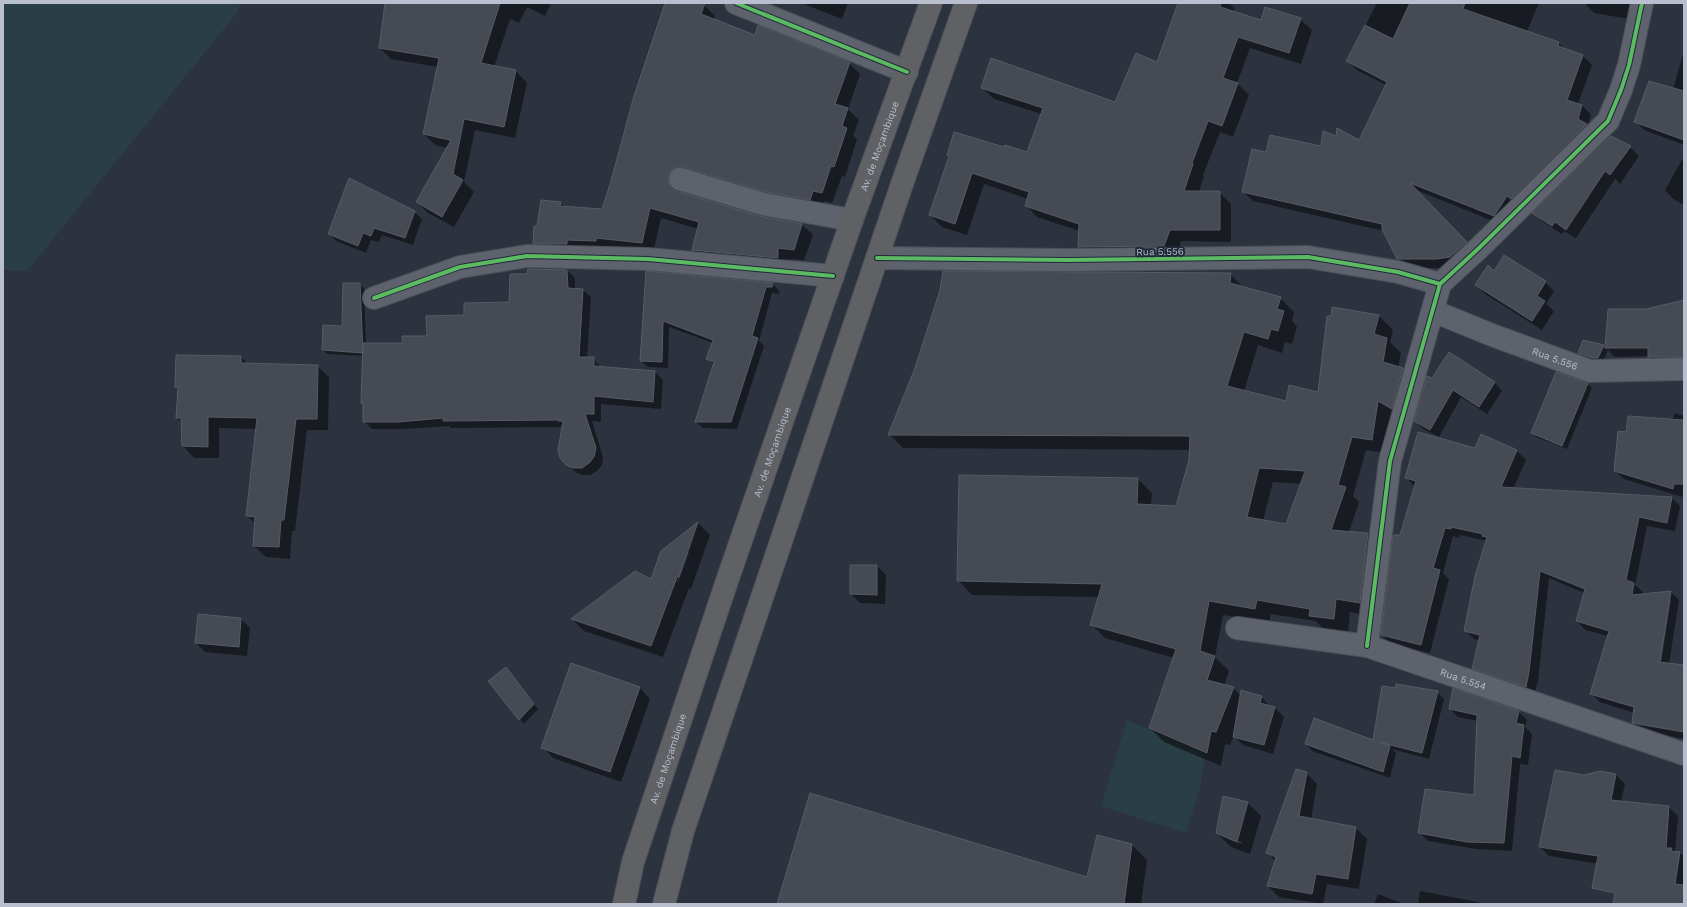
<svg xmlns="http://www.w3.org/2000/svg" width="1687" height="907" font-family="'Work Sans',sans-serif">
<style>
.green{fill:#2a3e45}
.shadow{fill:#0007;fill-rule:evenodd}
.building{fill:#454a53;stroke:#565b65;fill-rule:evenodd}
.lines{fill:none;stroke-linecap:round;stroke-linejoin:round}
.minor-casing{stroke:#4a4e56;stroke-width:24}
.highway-casing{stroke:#4a4f59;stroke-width:24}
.minor{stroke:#5e626c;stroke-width:22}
.highway{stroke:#5f6165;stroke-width:22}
.cycleway-casing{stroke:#20283a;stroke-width:6}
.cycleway{stroke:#5cba63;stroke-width:4}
.labels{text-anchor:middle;stroke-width:4;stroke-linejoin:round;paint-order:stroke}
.street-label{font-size:10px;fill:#b9bfce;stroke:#20283a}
</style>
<rect width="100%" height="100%" fill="#2d333e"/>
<path class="green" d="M3 3H240L237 13 27 271 3 270Z
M1127 720 1205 754 1200 788 1186 833 1101 806Z"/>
<path class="shadow" d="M417 3H551L545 16 527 7 519 23 510 19 494 67 516 71 527 83 515 138 475 130 464 182 474 192 454 227 428 213 417 202 448 148 435 145 424 134 438 67 391 59 380 48ZM436 136 456 140V142L436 138Z
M666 3H698L704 5 715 16 713 20 755 36 849 63 860 74 848 109 859 120 853 136 857 139 845 177 842 176 832 203 824 201 821 210 679 186 678 193 759 217 802 225 813 235 804 260 789 259 788 269 704 261 693 250 698 229 661 218 653 253 545 254 534 243 538 227 560 202 564 207 603 210Z
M801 3H848L842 19Z
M1179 3H1229L1234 8 1233 12 1262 22 1300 19 1312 30 1301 64 1250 48 1237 83 1249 95 1233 137 1220 132 1203 175 1204 176 1199 192H1219L1231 204V242L1181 241 1176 258 1091 259 1079 247 1080 231 1037 217 1026 205 1028 199 984 184 967 235 942 227 930 215 949 156 1005 149 1028 154 1042 114 994 99 982 88 1116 103 1158 63Z
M1377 3H1539L1527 31 1559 43 1565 49 1583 56 1592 65 1578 104 1582 105 1591 115 1588 125 1596 134 1503 225 1416 190 1475 252 1445 268H1408L1398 259 1384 231 1253 201 1243 192 1267 153 1321 148 1336 137 1360 141 1386 85 1357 70 1347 61Z
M1586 3H1641L1635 20 1594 13 1586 5Z
M1684 51V145L1644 130 1635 121 1673 89Z
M1630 147 1639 156 1620 184 1615 179 1576 238 1564 231 1562 234 1543 222 1534 213Z
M1684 156V205L1673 199 1665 190Z
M414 212 422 219 413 245 382 235 379 242 371 240 366 253 336 241 329 234Z
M567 270 575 278V289L583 290 591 297 587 358H593L601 368 655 372 663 380 661 409 601 404V422L592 421 603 457 602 465 597 471 590 475H582L575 472 567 464 563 427 451 428 449 426 406 429H372L364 421V404L362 403 364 356 327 354 323 350 343 328 359 284 364 288 366 344H404L428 337 465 316 510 303 528 275Z
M1494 272 1545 282 1554 291 1546 304 1554 311 1542 330 1485 294 1476 285Z
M647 273 773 284 779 291V294L772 293 759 341 764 346 737 429 703 428 696 422 714 365 708 359 713 343 669 327 668 368 648 367 641 361Z
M1230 274 1244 288 1280 298 1294 312 1292 321 1297 326 1292 344 1285 342 1282 353 1258 345 1244 391 1286 402 1318 393 1379 316 1393 330 1390 342 1401 353 1398 368 1403 369 1417 383 1406 422 1392 414 1386 453 1366 450 1353 496 1359 502 1349 532 1368 534 1382 548 1374 617 1350 612 1348 633 1324 630 1316 621 1271 614 1269 623 1223 615 1215 657 1229 671 1224 686 1233 688 1241 696 1262 697 1270 707 1275 708 1284 717 1273 754 1243 745 1234 736 1230 745 1225 744 1221 766 1164 742 1150 728 1174 658 1105 638 1091 624 1099 597 972 595 958 580 1138 479 1152 493 1151 506 1176 507 1190 460V450L903 448 889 434ZM1273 482 1302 484 1286 526 1263 521Z
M1684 301V365H1658L1649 356 1615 357 1608 350 1603 362H1597L1583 357 1579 353 1603 346 1606 349 1609 310H1646Z
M1449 354 1495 383 1502 391 1487 414 1461 397 1439 437 1423 429 1415 421 1433 379Z
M241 357 248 364 317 366 329 377 328 430H307L295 531H292L290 559 266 557 254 546 256 524 247 516 257 429 219 428V458H194L183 446 182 423 177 418 178 390 176 387Z
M1588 384 1592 388 1567 449 1536 437 1532 433Z
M1675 413 1684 416V492H1683L1682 497 1624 479 1615 471 1627 434 1672 420Z
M1482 436 1517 451 1526 460 1513 489 1671 497 1680 506 1675 531 1647 526 1635 585 1643 592 1642 595 1671 592 1679 600 1669 664 1684 666V739L1642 731 1633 723 1634 713 1600 702 1591 693 1608 636 1585 630 1577 621 1584 593 1549 578 1538 681 1534 695 1482 677 1473 668 1480 641 1474 639 1465 630 1487 541 1460 535 1459 538 1453 536 1443 573 1449 579 1430 653 1391 644 1382 635 1401 537 1415 487 1406 477 1476 449ZM1669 600H1671L1660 668 1658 667Z
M698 523 710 535 691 589 689 588 663 657 584 631 573 620 652 581 662 552ZM687 552H689L678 582H677Z
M851 566H877L886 575 885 604 860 603 851 594Z
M241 619 250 628 247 656 205 652 196 643Z
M571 664 640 688 650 699 621 782 553 758 543 747Z
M510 673 538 709 524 724 490 681Z
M1437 692 1444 699 1429 759 1392 749 1396 753 1390 778 1312 751 1306 744 1374 741Z
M1450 709 1519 712 1527 720 1525 727 1532 734 1528 765 1520 764 1512 851 1476 849 1428 841 1419 832 1475 796 1478 721 1458 717Z
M1306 773 1317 784 1311 819 1356 828 1367 839 1359 889 1327 884 1323 904 1279 897 1268 886 1276 862 1267 852Z
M1616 775 1625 784 1621 802 1669 807 1678 816 1675 853 1684 854V904H1620L1606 865 1549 856 1540 847 1584 776Z
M1248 803 1261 816 1250 854 1231 847 1217 833ZM1230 838 1242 842 1241 844 1230 840Z
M1098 836 1132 845 1147 860 1141 904H778L1087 878Z
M1420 891 1478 902 1480 904H1418Z
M1378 894 1404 904H1374Z"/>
<path class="building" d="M385 3H500L481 63 516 70 504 127 464 119 453 174 463 180 442 217 416 202 451 140 423 134 439 58 379 48Z
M665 3H705L701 14 714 19 755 35 758 25 850 62 835 104 848 108 842 126 847 128 834 167 831 166 822 193 813 191 810 200 766 192 683 167H677L672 170 668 175V182L671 188 676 191 759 216 802 224 794 250 778 248V258L692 250 699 222 650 208 642 243 596 238V241L567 240V244H533L534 226H537L541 200 561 202 560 206 602 209 611 181 634 96Z
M1178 3H1221L1220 7 1261 20 1265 7 1301 18 1289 53 1238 37 1223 78 1238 83 1222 126 1208 121 1192 163 1193 164 1184 191H1220V230H1170L1164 246 1078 247 1079 224 1025 206 1029 192 972 173 955 224 929 215 949 156 947 155 954 132 1004 147 1005 145 1027 152 1043 108 981 88 991 58 1115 102 1136 53 1157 62Z
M1410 3H1465L1463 9 1559 42 1558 46 1583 55 1567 100 1582 105 1578 119 1587 124 1511 199 1507 196 1494 216 1410 183 1467 242 1450 257 1436 259H1397L1382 229V224L1242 192 1252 149 1266 152 1270 135 1321 146 1323 131 1336 136 1337 128 1359 140 1387 82 1346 61 1365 25 1393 39Z
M1649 81 1684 91V140L1634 122Z
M1611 136 1631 146 1610 175 1605 171 1566 230 1555 222 1552 226 1532 213Z
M349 178 415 211 405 238 374 228 371 236 363 233 358 246 328 234Z
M1504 255 1546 281 1537 296 1545 301 1532 321 1475 285 1488 265 1494 271Z
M528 269 567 270 568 288 583 289 579 357H594V366L655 371 653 402 594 396V414H585L596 448 594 457 589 463 582 468H573L566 465 560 458 558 450 563 421H558V420L443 421V418L398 422H363V403H361L363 343H403L402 336H427L426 316 464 315V303L509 302 510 274H527Z
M646 271 773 283 772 287H766L752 336 758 338 731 422H695L714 362 706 359 713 340 663 321 662 362 640 361Z
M943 271 1231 273 1230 283 1281 297 1277 309 1284 311 1278 331 1271 329 1268 339 1244 332 1227 386 1286 401 1289 385 1318 392 1327 316H1331L1332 307 1379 315 1374 334 1387 338 1383 362 1403 368 1392 409 1378 401 1372 440 1352 437 1338 485 1346 487 1331 530 1368 533 1360 603 1336 599 1334 619 1309 616 1310 609 1257 600 1255 609 1209 601 1200 651 1215 656 1207 680 1234 687 1216 732 1211 731 1207 753 1149 728 1176 649 1090 625 1102 584 957 581 959 475 1138 478 1137 504 1176 506 1189 460 1190 436 888 435 915 368 940 290ZM1259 468 1305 471 1286 524 1247 517Z
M343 283H360L363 353 322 350 323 325 342 326Z
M1684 300V357H1648V348H1605L1608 309H1646Z
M1583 340 1604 345 1598 358H1592L1578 353Z
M1449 352 1495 382 1479 407 1453 390 1430 430 1414 421 1427 376 1432 378Z
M176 355 241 356V363L318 365 317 419H296L284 520H281L279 547 253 546 255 517 246 516 257 418 208 417V447L182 446 181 418H176L178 388 175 387Z
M1556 372 1588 383 1562 446 1531 433Z
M1628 416 1684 420V484H1674L1673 489 1614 471 1618 431 1626 432Z
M1418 432 1475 448 1481 434 1517 450 1501 487 1672 497 1667 523 1639 517 1626 580 1634 583 1632 595 1671 591 1660 662 1684 665V732L1632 723 1634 707 1590 694 1609 631 1576 621 1585 589 1540 571 1529 672 1526 687 1472 669 1480 635 1464 631 1475 576 1487 537 1482 536 1483 534 1451 527V529L1445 528 1433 568 1440 570 1421 645 1381 635 1393 535H1400L1416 481 1405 478Z
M698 522 679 577H677L651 646 571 619 635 571 651 579 661 551Z
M850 565H877V595L850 594Z
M198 614 241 618 239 647 195 643Z
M571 663 640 687 610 772 541 748Z
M506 667 534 704 519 720 488 681Z
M1396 684 1438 691 1422 753 1379 742 1390 746 1383 772 1305 744 1314 718 1373 740 1382 686 1396 688Z
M1453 688 1519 711 1516 723 1524 725 1520 758 1512 756 1504 843 1467 842 1418 833 1425 789 1474 795 1477 715 1449 709Z
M1241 690 1262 696 1260 703 1275 707 1264 745 1233 737Z
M1296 769 1307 772 1299 816 1356 827 1348 879 1316 874 1312 894 1267 886 1276 857 1266 853Z
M1555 770 1584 775 1600 771 1616 774 1611 800 1669 806 1666 848H1672L1671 851 1680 852 1675 884 1684 885V904H1613L1615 893 1592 888 1598 856 1539 847Z
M810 793 1087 877 1097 835 1132 844 1124 904H777Z
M1223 796 1248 802 1237 842 1216 833Z"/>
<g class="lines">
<g class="minor-casing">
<g id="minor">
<path d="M736 3 907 72"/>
<path d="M680 179 763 204 852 220"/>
<path d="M877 258 1068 260 1308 257 1398 272 1440 284"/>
<path d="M374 298 460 267 527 256 648 259 833 276"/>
<path id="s1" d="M1433 311 1492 335 1590 371 1684 369"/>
<path id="s2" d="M1237 628 1367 646 1684 754"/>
<path d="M1367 646 1390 461 1440 284 1479 248 1608 121 1621 90 1629 65 1642 3"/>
</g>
</g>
<g class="highway-casing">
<g id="highway">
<path id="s3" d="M624 904 633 862 727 581 852 220 931 3"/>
<path d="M664 904 683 831 902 184 966 3"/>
</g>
</g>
<use href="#minor" class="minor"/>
<use href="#highway" class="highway"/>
<g class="cycleway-casing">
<path id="cycleway" d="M736 3 907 72
M877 258 1068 260 1308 257 1398 272 1440 284
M374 298 460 267 527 256 648 259 833 276
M1367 646 1390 461 1440 284 1479 248 1608 121 1621 90 1629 65 1642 3"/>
</g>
<use href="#cycleway" class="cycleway"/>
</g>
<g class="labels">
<g class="street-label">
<text dy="4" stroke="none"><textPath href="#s3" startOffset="800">Av. de Moçambique</textPath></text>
<text transform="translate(1160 251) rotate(-1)" y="4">Rua 5.556</text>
<text dy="4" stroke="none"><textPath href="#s1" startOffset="131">Rua 5.556</textPath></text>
<text dy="4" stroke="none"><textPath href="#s3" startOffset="476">Av. de Moçambique</textPath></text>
<text dy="4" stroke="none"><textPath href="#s2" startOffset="233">Rua 5.554</textPath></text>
<text dy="4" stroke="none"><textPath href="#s3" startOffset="152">Av. de Moçambique</textPath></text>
</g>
</g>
<rect width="1687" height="907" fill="none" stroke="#b9bfce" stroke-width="8"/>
</svg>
